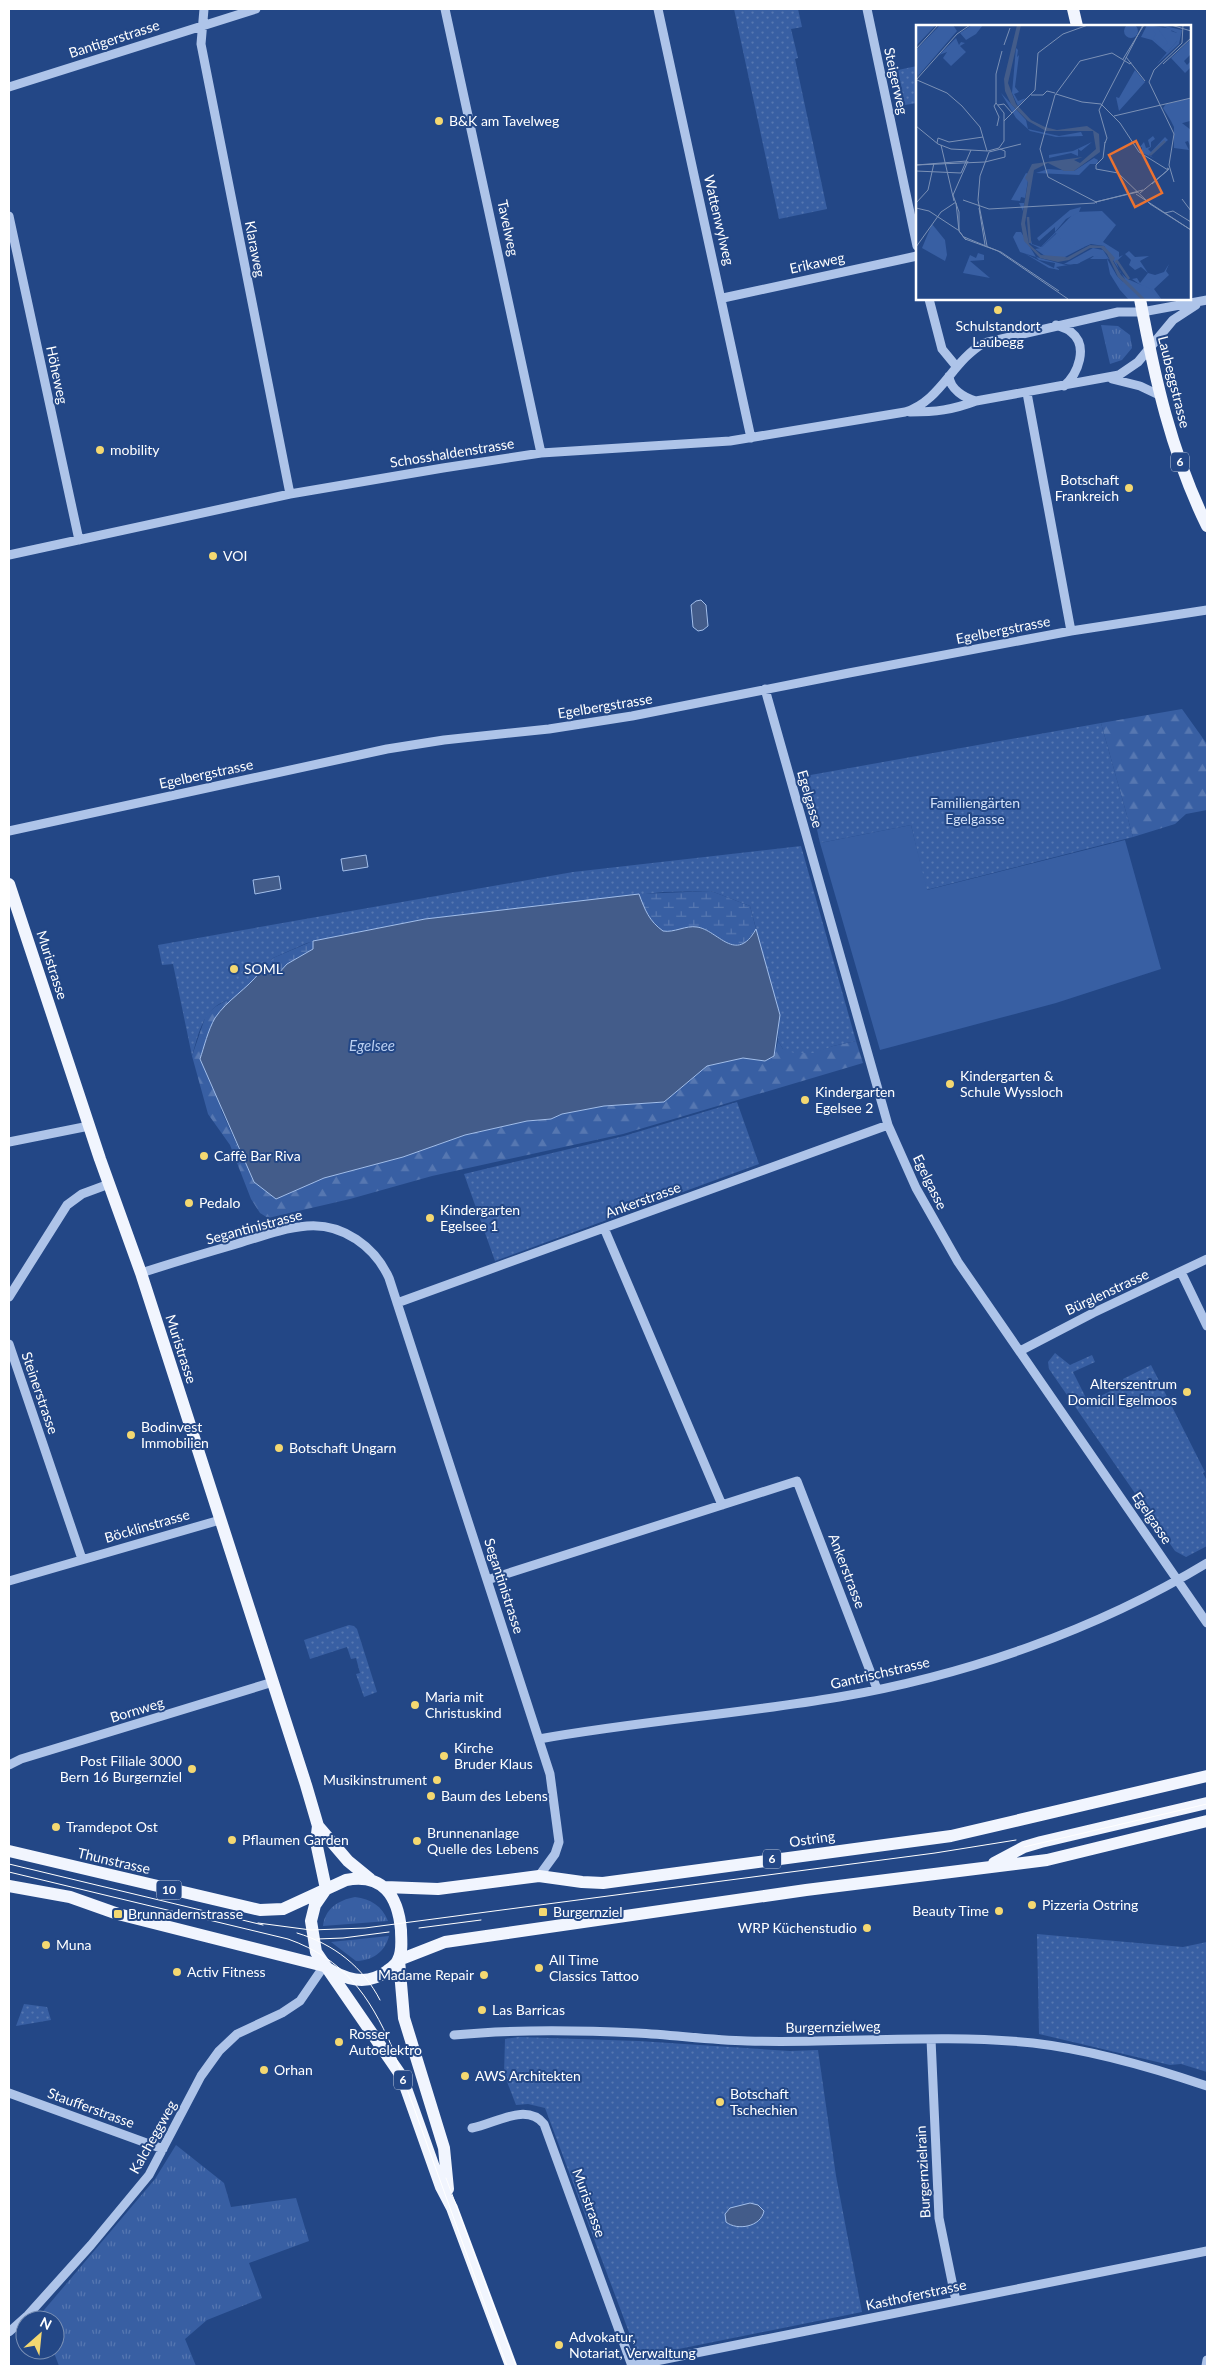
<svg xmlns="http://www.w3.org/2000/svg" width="1216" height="2375" font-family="Lato,sans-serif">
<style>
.grass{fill:url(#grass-tufts)}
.forest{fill:url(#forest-firs)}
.wetland{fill:url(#wetland-marsh)}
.park{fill:url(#park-dots)}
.pitch{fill:#385fa3}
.water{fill:#435c8a;stroke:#a2beea}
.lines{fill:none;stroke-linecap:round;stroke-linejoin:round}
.minor{stroke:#aec4e9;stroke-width:9}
.major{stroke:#f1f5fe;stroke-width:12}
.tram{stroke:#fff;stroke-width:1}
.poi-dot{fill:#f4d871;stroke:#234786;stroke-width:2}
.labels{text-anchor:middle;stroke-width:4;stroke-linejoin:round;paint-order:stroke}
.shield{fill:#234786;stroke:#bdc8db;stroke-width:1}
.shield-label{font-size:12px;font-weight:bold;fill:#fff}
.street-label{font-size:14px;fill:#fff;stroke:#234786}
.poi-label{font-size:14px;fill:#fff;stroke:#234786;text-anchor:start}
.park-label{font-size:14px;fill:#d2e0f7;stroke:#234786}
.water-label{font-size:15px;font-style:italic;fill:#b9cef0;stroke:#234786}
.inset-river{fill:none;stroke:#435c8a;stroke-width:2.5}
.inset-road{fill:none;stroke:#7b91b6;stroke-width:1}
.view{fill:#eb7230;fill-opacity:0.15;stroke:#eb7230;stroke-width:2.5}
.inset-edge{fill:none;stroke:#fff;stroke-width:2.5}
</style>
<defs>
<pattern id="grass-tufts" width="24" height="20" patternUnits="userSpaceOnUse" patternTransform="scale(1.25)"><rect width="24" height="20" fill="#385fa3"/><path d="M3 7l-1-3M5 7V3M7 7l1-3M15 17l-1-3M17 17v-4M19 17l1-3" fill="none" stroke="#5677b1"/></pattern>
<pattern id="forest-firs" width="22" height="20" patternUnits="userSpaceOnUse" patternTransform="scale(1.25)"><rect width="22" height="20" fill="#385fa3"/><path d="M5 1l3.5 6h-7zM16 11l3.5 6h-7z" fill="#5677b1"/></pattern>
<pattern id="wetland-marsh" width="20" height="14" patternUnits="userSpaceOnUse" patternTransform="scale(1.25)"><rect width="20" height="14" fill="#385fa3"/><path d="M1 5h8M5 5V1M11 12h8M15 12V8" fill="none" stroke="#5677b1"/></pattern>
<pattern id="park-dots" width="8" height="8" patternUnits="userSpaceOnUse" patternTransform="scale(1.25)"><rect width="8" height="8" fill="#385fa3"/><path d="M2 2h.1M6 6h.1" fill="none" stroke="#5677b1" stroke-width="1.8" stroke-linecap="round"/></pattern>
</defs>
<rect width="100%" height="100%" fill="#234786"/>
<path class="grass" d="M1101 325 1118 326 1130 335 1132 348 1122 360 1110 364Z
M355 1897C371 1899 382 1906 388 1921L323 1926C325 1909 338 1900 355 1897Z
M389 1936C385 1952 372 1961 356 1961L331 1942Z
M176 2145 224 2183 231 2207 296 2198 309 2241 249 2263 262 2298 207 2320 185 2339 196 2366H59L53 2350H55V2320H41L39 2316 155 2179Z"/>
<path class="forest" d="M1182 709 1207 744V810L1186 814 1175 824 1133 837 1101 723Z
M227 1000 230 1002 215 1019 221 1110 254 1182 276 1199 324 1178 403 1157 465 1135 527 1121 551 1119 562 1114 604 1106 664 1102 707 1066 743 1058 765 1061 774 1056 778 1041 783 1049 815 1052 833 1046 856 1041 863 1063 623 1134 432 1176 350 1199 268 1218 260 1213 251 1199 230 1145 208 1114 192 1056 206 1015 215 1007Z"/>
<path class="wetland" d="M711 891 750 906 756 929 745 943C726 949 718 934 702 928 688 924 676 933 663 931 649 921 645 910 639 894Z
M313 941V949L287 964 277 975 260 972 273 958Z"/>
<path class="park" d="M734 9H798L802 27 791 29 798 58 795 59 827 209 779 219Z
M917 66V103L905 105 898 70Z
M1101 723 1133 837 926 890 911 825 820 843 805 776Z
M801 846 856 1041 833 1046 815 1053H794L783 1049 778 1041 779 1015 750 906 711 891 663 892 425 919 307 943 273 958 249 986 230 1002 227 1000C202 1010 199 1033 192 1056L173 964 162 965 158 945 573 872Z
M737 1102 759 1164 495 1261 464 1174 624 1136Z
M1055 1353 1070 1365 1092 1355 1095 1362 1073 1372 1088 1402 1125 1384 1123 1379 1151 1365 1205 1472 1203 1473 1207 1481V1546L1186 1557 1175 1551 1049 1369 1048 1362Z
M349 1625 354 1626 357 1629 377 1692 364 1697 356 1674 360 1673 356 1658 351 1659 347 1647 310 1659 304 1640Z
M1037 1934 1183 1947 1207 1942V2072L1181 2064 1170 2065 1039 2034Z
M24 2004 47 2007 51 2020 16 2026Z
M519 2037 639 2041 790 2051 818 2050 836 2176 862 2312 649 2355H643L636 2351 545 2108 528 2104 516 2105 504 2074 505 2039Z"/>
<path class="pitch" d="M911 825 927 890 1125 840 1161 969 1056 1003 880 1050 820 843Z"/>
<path class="water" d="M701 600 706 605 708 626 703 630 698 631 693 627 691 605 696 601Z
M366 855 368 867 343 871 341 859Z
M279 876 281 889 255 894 253 880Z
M639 894C645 910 649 921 663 931 674 933 686 925 697 927 718 930 736 965 756 929L780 1015 774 1056 765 1061 743 1058 707 1066 664 1102 604 1106 562 1114 551 1119 527 1121 465 1135 403 1157 324 1178 276 1199 254 1182 200 1059C204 1047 208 1030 215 1018 227 1000 247 989 260 972L277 975 287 964 313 949V941L425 919Z
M750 2203 758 2205 764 2211C761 2227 737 2231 726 2222L725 2214 730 2208Z"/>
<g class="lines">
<path class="minor" d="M204 9 201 44 290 494
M445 9 541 453
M658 9 751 438
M867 9 917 246
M9 87 256 9
M9 216 79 540
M723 298 917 256
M929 299 942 349 956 366
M1056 325C1061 327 1067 328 1071 332 1089 346 1078 374 1064 386
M949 376C950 389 964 398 976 401
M1112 379 1140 386 1159 395
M1027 393 1071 631
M910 412C936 412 952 410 976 401L1119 375 1138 362 1173 320 1196 305
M9 555 290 494 443 468 541 453 730 441 905 412C941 401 952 361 984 343L1118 312H1142L1207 300
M765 689 888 1125 916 1188 958 1262 1207 1623
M9 831 387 749 444 740 549 729 632 716 849 673 1071 631 1207 610
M9 1142 89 1126
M604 1228 722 1505
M1181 1272 1207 1326
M141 1273C172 1263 202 1254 233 1245 257 1238 282 1228 307 1226 343 1223 375 1247 389 1278L550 1774 559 1842 555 1854 539 1876
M9 1297 67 1205 82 1194 109 1184
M397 1303 888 1125
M9 1344 82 1559
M1020 1351 1093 1313 1207 1259
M487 1580 797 1481 877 1689
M9 1581 220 1520
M539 1739C639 1721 739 1714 839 1697 967 1675 1096 1630 1207 1563
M9 1765 21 1759 273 1682
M454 2035C515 2029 576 2030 637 2033 674 2035 711 2040 747 2041 843 2044 939 2033 1033 2043 1093 2050 1151 2067 1207 2086
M931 2039 939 2218 956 2301
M9 2093 163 2149
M472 2128C495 2124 526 2102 544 2124L632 2366
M9 2332 28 2315 91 2245 149 2175 201 2076 219 2051 237 2034 282 2013 300 2001 324 1966
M631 2366 1207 2251
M1206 2366 1207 2360"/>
<path class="major" d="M1073 9 1077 26
M1140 299C1155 379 1171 452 1207 526
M9 884 100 1159 141 1273 306 1785 318 1826 316 1842 326 1889
M318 1826 348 1861 370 1879
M9 1851 260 1910 283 1909 346 1880C383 1873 398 1896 401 1930 401 1940 403 1951 398 1960 396 1965 391 1968 387 1971 366 1987 344 1979 324 1966L118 1914 70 1897 9 1886
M994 1863 1024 1847 1041 1842 1207 1803
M385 1887 438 1889 539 1876 582 1882 603 1883 951 1836 1207 1776
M326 1889 315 1905 311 1921 316 1952 402 2077 441 2187 452 2208 511 2366
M399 1960 445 1942 806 1890 1047 1860 1207 1821
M399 1960 404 2018 444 2148 448 2189"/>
<path class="tram" d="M1024 1847 1207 1804
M9 1864 263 1925
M9 1872 288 1939C344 1959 369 1995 392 2047L507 2366
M258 1923 311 1930 365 1928 935 1853 1016 1840
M419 1928 481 1920
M297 1933C334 1944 363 1967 380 2000
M317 1939 343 1938 389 1932
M446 2178 516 2366"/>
</g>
<g class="poi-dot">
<circle cx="439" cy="121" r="5"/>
<circle cx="998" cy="310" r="5"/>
<circle cx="100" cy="450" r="5"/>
<circle cx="1129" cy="488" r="5"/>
<circle cx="213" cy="556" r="5"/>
<circle cx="234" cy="969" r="5"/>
<circle cx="950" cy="1084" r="5"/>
<circle cx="805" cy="1100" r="5"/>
<circle cx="204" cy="1156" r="5"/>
<circle cx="189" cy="1203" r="5"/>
<circle cx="430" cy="1218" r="5"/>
<circle cx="1187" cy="1392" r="5"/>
<circle cx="131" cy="1435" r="5"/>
<circle cx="279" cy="1448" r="5"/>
<circle cx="415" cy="1705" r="5"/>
<circle cx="444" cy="1756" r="5"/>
<circle cx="192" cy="1769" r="5"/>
<circle cx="437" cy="1780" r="5"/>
<circle cx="431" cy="1796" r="5"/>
<circle cx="56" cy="1827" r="5"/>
<circle cx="232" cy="1840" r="5"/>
<circle cx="417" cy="1841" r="5"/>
<circle cx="1032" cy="1905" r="5"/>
<circle cx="999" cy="1911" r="5"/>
<rect x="538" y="1907" width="10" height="10" rx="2.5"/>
<rect x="113" y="1909" width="10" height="10" rx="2.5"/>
<circle cx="867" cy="1928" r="5"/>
<circle cx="46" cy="1945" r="5"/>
<circle cx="539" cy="1968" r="5"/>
<circle cx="177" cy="1972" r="5"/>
<circle cx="484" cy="1975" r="5"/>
<circle cx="482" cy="2010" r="5"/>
<circle cx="339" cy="2042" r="5"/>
<circle cx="264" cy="2070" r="5"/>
<circle cx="465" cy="2076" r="5"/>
<circle cx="720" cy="2102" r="5"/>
<circle cx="559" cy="2345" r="5"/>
</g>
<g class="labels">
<g class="shield">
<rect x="1171" y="452.5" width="18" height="19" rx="4"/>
<rect x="763" y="1849.5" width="18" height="19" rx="4"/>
<rect x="156.5" y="1880.5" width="25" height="19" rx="4"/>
<rect x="394" y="2070.5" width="18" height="19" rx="4"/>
</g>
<g class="shield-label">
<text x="1180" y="466">6</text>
<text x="772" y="1863">6</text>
<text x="169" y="1894">10</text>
<text x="403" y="2084">6</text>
</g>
<g class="street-label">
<text transform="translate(114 39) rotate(-18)" y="5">Bantigerstrasse</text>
<text transform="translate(896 81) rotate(78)" y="5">Steigerweg</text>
<text transform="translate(719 220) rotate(77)" y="5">Wattenwylweg</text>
<text transform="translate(508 228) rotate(78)" y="5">Tavelweg</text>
<text transform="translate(255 249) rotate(79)" y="5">Klaraweg</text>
<text transform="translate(817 263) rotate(-12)" y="5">Erikaweg</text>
<text transform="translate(57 375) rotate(78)" y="5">Höheweg</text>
<text transform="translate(1174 382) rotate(76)" y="5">Laubeggstrasse</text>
<text transform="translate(452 453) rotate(-9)" y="5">Schosshaldenstrasse</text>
<text transform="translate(1003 630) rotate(-11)" y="5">Egelbergstrasse</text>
<text transform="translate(605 706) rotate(-9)" y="5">Egelbergstrasse</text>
<text transform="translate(206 774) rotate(-12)" y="5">Egelbergstrasse</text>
<text transform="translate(810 799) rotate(74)" y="5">Egelgasse</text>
<text transform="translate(52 965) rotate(72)" y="5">Muristrasse</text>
<text transform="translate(930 1182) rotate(64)" y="5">Egelgasse</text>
<text transform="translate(643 1200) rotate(-20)" y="5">Ankerstrasse</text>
<text transform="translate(254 1227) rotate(-15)" y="5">Segantinistrasse</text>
<text transform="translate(1107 1292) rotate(-25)" y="5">Bürglenstrasse</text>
<text transform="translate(181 1349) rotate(72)" y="5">Muristrasse</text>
<text transform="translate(40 1393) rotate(71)" y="5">Steinerstrasse</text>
<text transform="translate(1152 1518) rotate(56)" y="5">Egelgasse</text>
<text transform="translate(147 1526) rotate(-16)" y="5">Böcklinstrasse</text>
<text transform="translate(847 1571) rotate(69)" y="5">Ankerstrasse</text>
<text transform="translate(504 1586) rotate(72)" y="5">Segantinistrasse</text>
<text transform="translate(880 1673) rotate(-13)" y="5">Gantrischstrasse</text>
<text transform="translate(137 1710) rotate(-17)" y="5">Bornweg</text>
<text transform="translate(812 1839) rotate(-8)" y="5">Ostring</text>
<text transform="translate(114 1861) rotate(13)" y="5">Thunstrasse</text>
<text transform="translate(833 2027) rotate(-1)" y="5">Burgernzielweg</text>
<text transform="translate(91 2108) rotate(20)" y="5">Staufferstrasse</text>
<text transform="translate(153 2137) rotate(-61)" y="5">Kalcheggweg</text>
<text transform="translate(923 2172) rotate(-93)" y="5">Burgernzielrain</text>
<text transform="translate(589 2203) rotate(70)" y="5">Muristrasse</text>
<text transform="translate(916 2295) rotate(-12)" y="5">Kasthoferstrasse</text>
</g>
<g class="poi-label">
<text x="449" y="126">B&amp;K am Tavelweg</text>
<text x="998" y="331" text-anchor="middle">Schulstandort<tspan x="998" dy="16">Laubegg</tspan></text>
<text x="110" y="455">mobility</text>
<text x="1119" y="485" text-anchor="end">Botschaft<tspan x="1119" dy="16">Frankreich</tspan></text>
<text x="223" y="561">VOI</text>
<text x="244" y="974">SOML</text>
<text x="960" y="1081">Kindergarten &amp;<tspan x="960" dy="16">Schule Wyssloch</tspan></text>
<text x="815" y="1097">Kindergarten<tspan x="815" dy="16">Egelsee 2</tspan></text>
<text x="214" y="1161">Caffè Bar Riva</text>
<text x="199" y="1208">Pedalo</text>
<text x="440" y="1215">Kindergarten<tspan x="440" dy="16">Egelsee 1</tspan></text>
<text x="1177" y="1389" text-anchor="end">Alterszentrum<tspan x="1177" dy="16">Domicil Egelmoos</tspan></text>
<text x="141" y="1432">Bodinvest<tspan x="141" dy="16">Immobilien</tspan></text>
<text x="289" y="1453">Botschaft Ungarn</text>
<text x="425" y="1702">Maria mit<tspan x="425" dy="16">Christuskind</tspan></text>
<text x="454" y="1753">Kirche<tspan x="454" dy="16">Bruder Klaus</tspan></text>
<text x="182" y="1766" text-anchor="end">Post Filiale 3000<tspan x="182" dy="16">Bern 16 Burgernziel</tspan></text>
<text x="427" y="1785" text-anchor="end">Musikinstrument</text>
<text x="441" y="1801">Baum des Lebens</text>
<text x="66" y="1832">Tramdepot Ost</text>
<text x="427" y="1838">Brunnenanlage<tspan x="427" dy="16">Quelle des Lebens</tspan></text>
<text x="242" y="1845">Pflaumen Garden</text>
<text x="1042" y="1910">Pizzeria Ostring</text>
<text x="989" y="1916" text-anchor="end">Beauty Time</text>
<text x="553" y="1917">Burgernziel</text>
<text x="128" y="1919">Brunnadernstrasse</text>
<text x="857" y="1933" text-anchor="end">WRP Küchenstudio</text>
<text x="56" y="1950">Muna</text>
<text x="549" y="1965">All Time<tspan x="549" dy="16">Classics Tattoo</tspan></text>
<text x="187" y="1977">Activ Fitness</text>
<text x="474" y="1980" text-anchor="end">Madame Repair</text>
<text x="492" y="2015">Las Barricas</text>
<text x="349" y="2039">Rosser<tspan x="349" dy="16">Autoelektro</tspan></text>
<text x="274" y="2075">Orhan</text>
<text x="475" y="2081">AWS Architekten</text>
<text x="730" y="2099">Botschaft<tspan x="730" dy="16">Tschechien</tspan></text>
<text x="569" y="2342">Advokatur,<tspan x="569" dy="16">Notariat, Verwaltung</tspan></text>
</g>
<g class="park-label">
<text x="975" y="808">Familiengärten<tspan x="975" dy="16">Egelgasse</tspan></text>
</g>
<g class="water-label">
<text x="372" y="1051">Egelsee</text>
</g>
</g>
<g transform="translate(916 25)">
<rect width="275" height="275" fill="#234786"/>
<path d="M237 111 239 114 235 117V122L232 124 235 127 249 112 252 115 233 130 238 133 226 128V122L223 123 228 117 230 123 234 122 232 115Z" fill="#385fa3"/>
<path d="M0 0H20L0 21ZM24 0H37L41 6 2 51 0 25ZM56 0H67L60 9 50 15 44 8ZM245 0 266 5 263 19 241 39 261 16V8ZM100 23 102 25 101 32 103 30 99 62 103 67 98 69 102 76 110 73 102 81 96 68ZM85 68 110 95 112 104 143 111 165 107 167 111 140 112 114 106 100 93ZM178 133 182 135 181 139H174L163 150 120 148 132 144 158 146ZM186 186 200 200 187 217 203 227V232L207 230 200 237 204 247 233 275 211 257 188 221 175 219 147 231 135 229 115 219 113 216V207L116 219 125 222 159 187ZM140 208 145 216 136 228 126 222ZM16 199 29 215 31 230 29 236 6 223ZM186 225 201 251 226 275H213L204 265 194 249 191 234H174ZM108 228 138 243 139 238 123 235 120 232 150 240 164 237V238L140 242 144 245 133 243ZM253 239 250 246 253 250 238 264 246 275 216 254 221 253 224 258 232 248 239 250 248 247Z" fill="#385fa3" fill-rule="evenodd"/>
<path d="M275 73 274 96 263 99 262 96H255L247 83 250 79Z" fill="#385fa3"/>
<path d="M231 0 257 4 255 6 261 8 262 15 251 28 236 15 225 12ZM275 14V29L268 36 271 40 275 36V42L269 48 255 33ZM262 95 275 105V123L272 116 269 117 273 125 258 123V102L255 96ZM176 117 165 126 162 124V131L155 128 133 133V130L157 126ZM165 182 163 187 150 194 139 207V202L123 216 121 213 154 185ZM100 207H105L120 232 104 227 97 212ZM141 208 145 214H157L161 222H168L147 233 129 231 119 224 125 223ZM177 223 187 225 193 234 177 231 161 239H148ZM213 226 219 232 233 231 224 236 232 248 225 242 219 245 213 240 215 235 209 229ZM62 228 68 230V235L54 236 74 253 47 248 54 230 60 233ZM209 253 235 264 245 275 214 273 203 262Z" fill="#385fa3"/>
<path d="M208 6a7 7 0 1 1 14 0a7 7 0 1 1-14 0ZM241 2 252 18 246 23 237 13 240 9 237 6ZM40 13 43 20 45 17 49 18 44 21 50 27 35 41 27 33 31 27 23 30ZM219 45 229 57 203 86 200 72 203 73ZM110 148 113 149 107 186 103 178H108L109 173 105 172 104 176 95 175Z" fill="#385fa3"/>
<path d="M101 0H105L92 58 100 79 115 95 129 102 141 105 171 101 183 109 184 127 158 146H148L132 138 118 145 109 198 113 219 125 230 151 232 148 234 174 220 188 221 199 233 197 236 205 250 230 275H226L202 252 191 229 185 223H174L153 235 142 237 124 233 108 216 105 199 112 157 109 153 116 139 167 132 158 135 164 138 180 124 177 106H130L112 96 95 79 89 66 88 54Z" fill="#435c8a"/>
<path class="inset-river" d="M234 130 249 116M112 192 114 218M199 237 201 236 213 254"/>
<path class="inset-road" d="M255 0 275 6M88 20 94 3M0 24 22 0M210 32 229 56M207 34 228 0M215 37 214 39 196 28 164 36 139 70 124 124 132 152 180 177 227 165M247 39 275 13M0 55 41 9 54 0M1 55 31 68 46 81 64 102 71 126M140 69 166 77 185 79 204 98 223 127 252 145M115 70H127L131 66 139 68M80 78V49L86 26M80 78 78 81 83 92 81 101M82 80 88 79 96 88M198 91 275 73M88 96 119 65 122 28 147 9 172 0M0 101 22 119 35 124 72 126 83 123 88 116V88L80 78M189 117 187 133 180 140V144L202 148 234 179 275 205M21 118 22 113 33 117 67 112M189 118 191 113 183 85 227 0M25 120 38 176M0 140 51 136M0 140 69 137 89 132V126L84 124M0 146 45 148 55 125M258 157 253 140 258 109 233 57 238 45 266 18 267 0M236 159 253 144 251 143M224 168 252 145M220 169 275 205M266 174 275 186M47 175 73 184M0 178 12 165 18 138M40 178 43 206 49 214 85 227 143 266M181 178 179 177 222 167M0 183 13 186 42 205M63 183 69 220M73 184 179 178M249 188 257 186 275 197M48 212 82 226 152 274M50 215 43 206V187L37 170 52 136M71 221 62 175 64 151 73 127 105 119M0 222 25 187 40 177"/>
<path class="view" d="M220 116 246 168 219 182 193 130Z"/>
<rect width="275" height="275" class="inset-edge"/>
</g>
<rect width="1216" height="2375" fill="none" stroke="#ffffff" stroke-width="20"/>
<g transform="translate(40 2335) rotate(27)"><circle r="24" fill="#234786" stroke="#7b91b6"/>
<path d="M0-4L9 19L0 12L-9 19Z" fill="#f4d871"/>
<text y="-8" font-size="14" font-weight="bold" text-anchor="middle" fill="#ffffff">N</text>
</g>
</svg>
